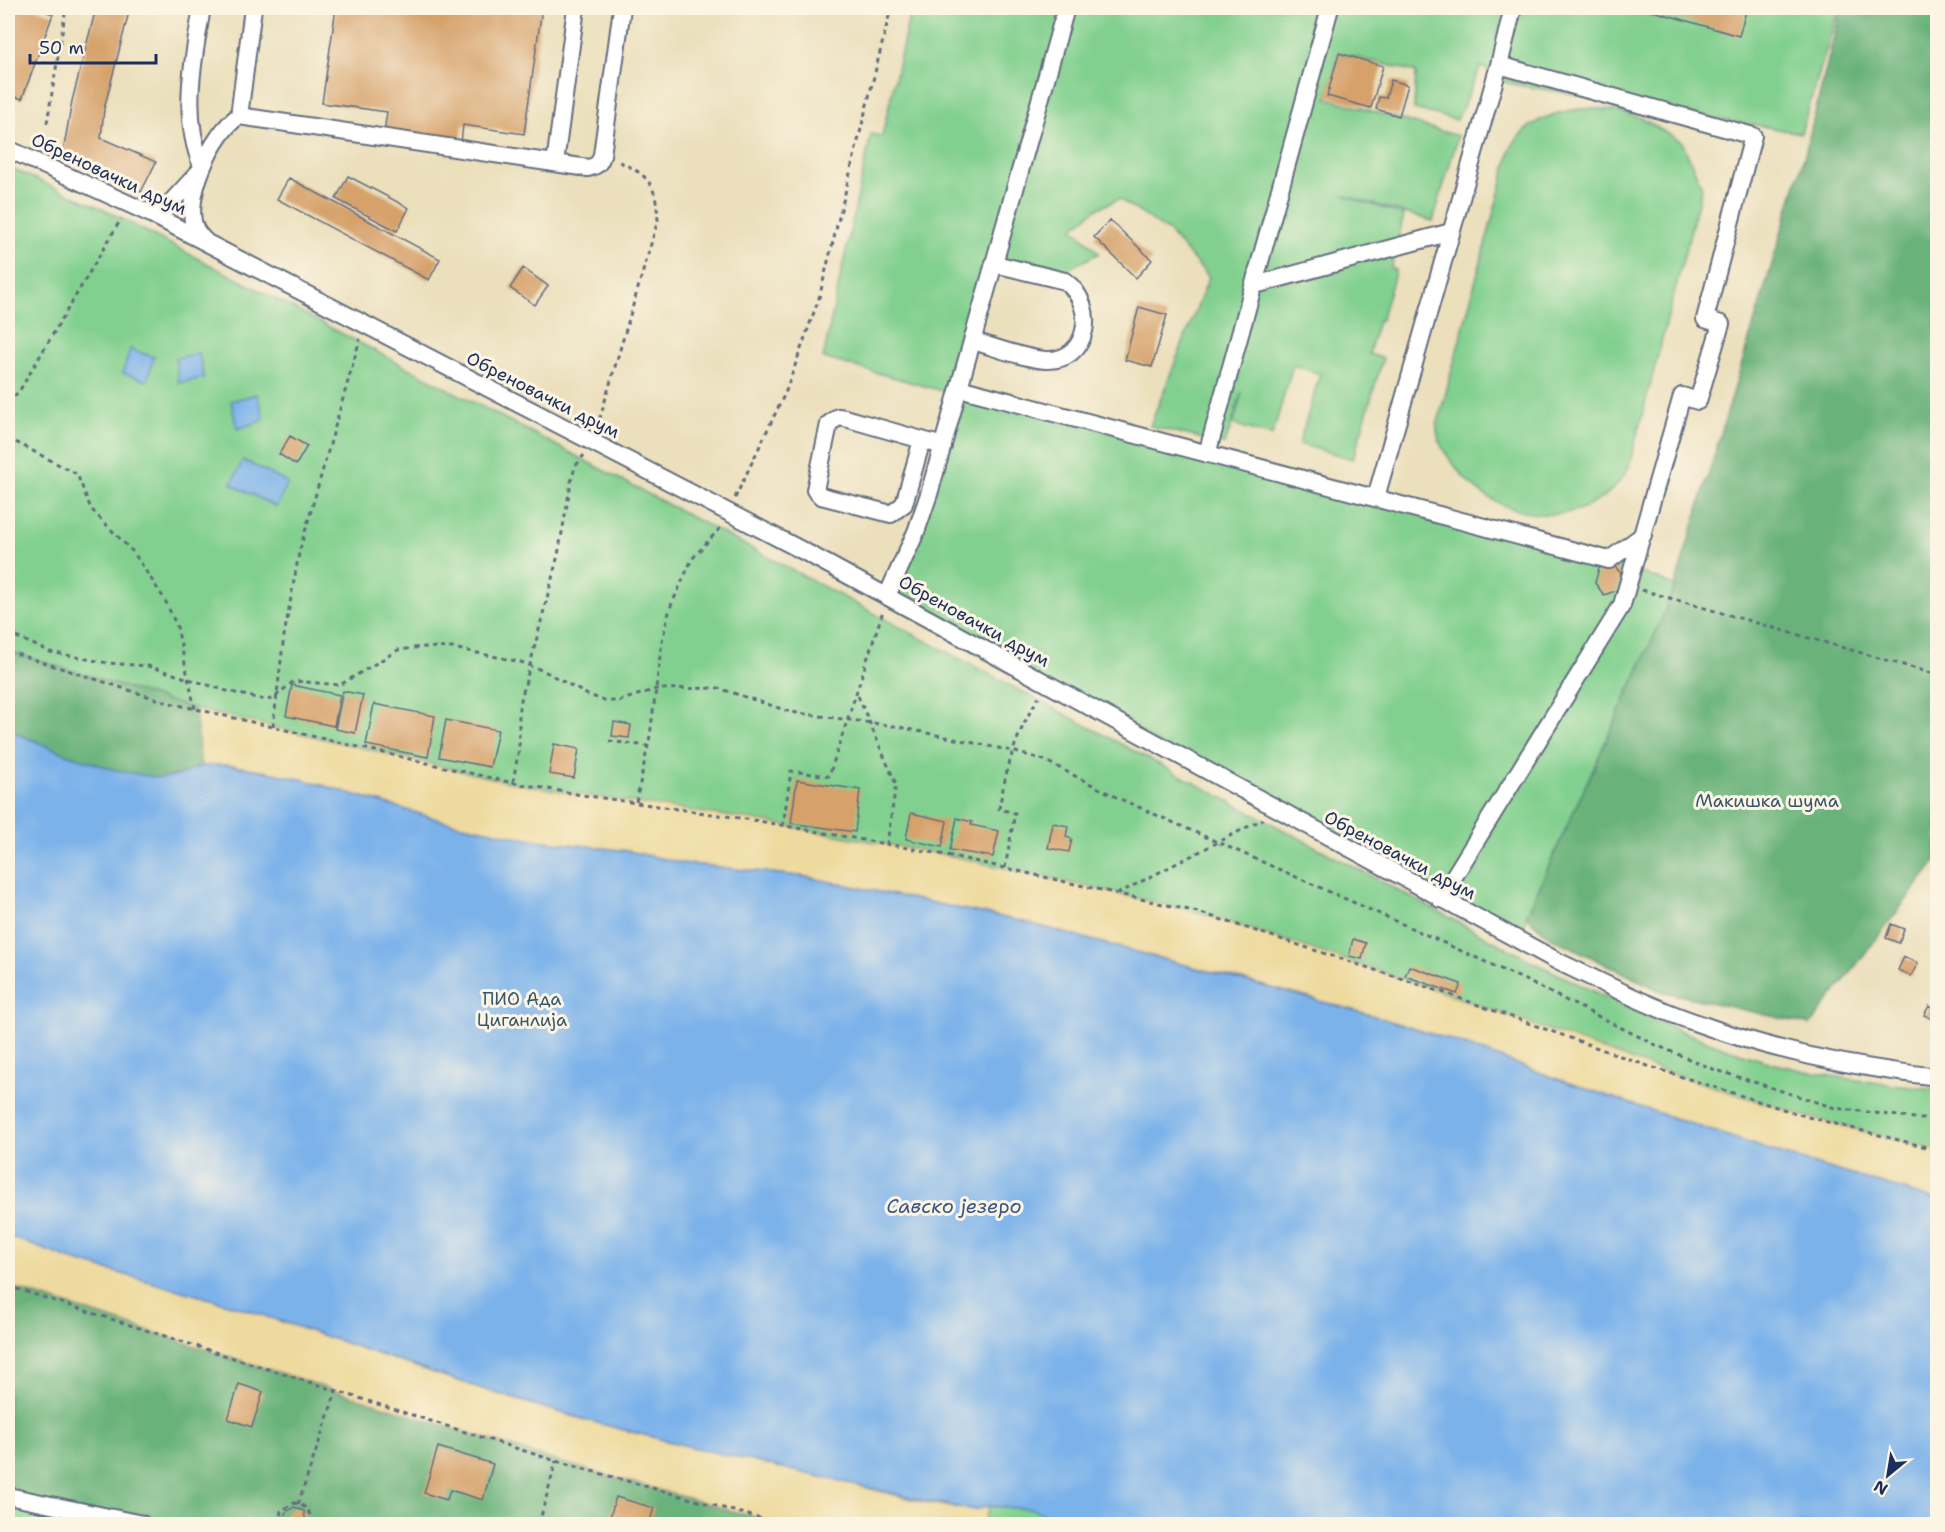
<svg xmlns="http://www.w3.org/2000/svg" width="1945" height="1532" font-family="'Shantell Sans',sans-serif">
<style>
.green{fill:#82d08f;stroke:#4e8076;stroke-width:1.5}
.forest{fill:#69b27a;stroke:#42706c;stroke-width:1.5}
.sand{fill:#eeda9e;stroke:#84847e;stroke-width:1.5}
.water{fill:#7bb2ea;stroke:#4b70a4;stroke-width:1.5}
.building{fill:#d6a16a}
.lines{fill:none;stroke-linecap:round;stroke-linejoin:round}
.minor-casing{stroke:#646d7f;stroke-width:20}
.path{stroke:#646d7f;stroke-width:3;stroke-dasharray:4.5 4.5;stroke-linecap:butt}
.minor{stroke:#fff;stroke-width:16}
.labels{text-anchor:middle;stroke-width:6;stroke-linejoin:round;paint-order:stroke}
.street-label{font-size:18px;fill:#1b2f5e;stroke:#fcf5e5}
.park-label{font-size:18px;fill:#35576a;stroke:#fcf5e5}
.water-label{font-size:20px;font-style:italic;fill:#385688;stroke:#fcf5e5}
</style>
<rect width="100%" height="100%" fill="#fcf5e5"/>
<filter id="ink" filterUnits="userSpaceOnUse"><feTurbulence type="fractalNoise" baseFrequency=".0167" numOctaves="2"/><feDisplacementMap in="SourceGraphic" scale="12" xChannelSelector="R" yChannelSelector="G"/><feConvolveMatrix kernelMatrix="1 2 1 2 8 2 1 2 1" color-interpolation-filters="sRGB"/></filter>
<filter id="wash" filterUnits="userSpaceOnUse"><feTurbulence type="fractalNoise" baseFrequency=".008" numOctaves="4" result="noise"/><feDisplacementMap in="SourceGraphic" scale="24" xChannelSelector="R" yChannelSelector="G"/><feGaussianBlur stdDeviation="1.35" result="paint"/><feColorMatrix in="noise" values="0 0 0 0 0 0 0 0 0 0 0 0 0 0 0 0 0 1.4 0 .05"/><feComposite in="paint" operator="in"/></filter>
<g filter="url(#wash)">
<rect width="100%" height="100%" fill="#ebdfbc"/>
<path class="green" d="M911 8H1839L1801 133 1507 83 1481 66 1457 120 1414 109 1416 72 1339 53 1327 98 1458 136 1433 221 1342 195 1404 215 1391 268 1396 270 1381 320H1378L1369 354 1383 358 1353 459 1299 444 1320 374 1293 365 1272 436 1233 424 1242 392 1225 444 1150 426 1209 277 1168 231 1119 199 1096 209 1073 228 1099 253 1062 272 995 264 959 388 1609 560 1675 586 1659 625 1526 916 1522 942 887 596 949 422 941 418 946 392 823 358 871 134 882 136Z
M1593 108 1617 111 1641 118 1682 142 1702 187 1628 469C1590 535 1496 525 1455 466 1445 453 1437 443 1437 426L1511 148C1527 119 1561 109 1593 108Z
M8 167 101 208 546 440 1543 967C1619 1003 1697 1043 1779 1065 1829 1078 1886 1084 1937 1090V1524H8Z"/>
<path class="forest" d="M1841 8H1937V860L1810 1025 1661 991 1550 937 1526 916 1659 625 1675 586 1805 154Z
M8 651 195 709 201 766C188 772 176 777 161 778 117 780 49 746 8 730Z
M8 1286 556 1461 780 1524H142L8 1496Z"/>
<path class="sand" d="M195 709 504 781 582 795 753 820 952 856 1198 912 1445 993 1648 1066 1808 1117 1937 1150V1200L1784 1155 1566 1082 1454 1041 1302 996 1020 921 807 877 682 863 628 851 528 839 444 821 305 780 254 769 227 765 201 766Z
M8 1236C83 1264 161 1282 238 1307 324 1335 409 1366 496 1393 608 1429 724 1454 839 1480 872 1488 960 1517 989 1506L983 1524H780L556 1461 8 1286Z"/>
<path class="water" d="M130 349 154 357 147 381 123 373Z
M199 353 204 378 179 383 175 358Z
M257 394 264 420 237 429 231 401Z
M243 460 288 483 276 507 231 484Z
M8 730 69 755 115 770 159 778 177 776 201 766 227 765 254 769 305 780 444 821 528 839 628 851 682 863 807 877 1020 921 1368 1014 1454 1041 1566 1082 1784 1155 1937 1200V1524H1071L1032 1509 989 1506 974 1510 921 1500 691 1447 593 1422 495 1393 235 1306 69 1259 8 1236Z"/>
<g id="blocks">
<path class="building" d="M8 8H35L53 14 22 99 8 94Z
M96 8H130L104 109 101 138 156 162 141 192 62 158 72 101Z
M336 8H542L524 134 463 125 461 143 384 132 387 112 322 103Z
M1643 8H1747L1739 36Z
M1339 53 1383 66 1371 108 1327 96Z
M1391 80 1408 85 1399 116 1376 109 1379 97 1386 98Z
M348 176 409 208 397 231 336 199Z
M289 178 440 259 429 280 277 199Z
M1110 220 1152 260 1136 278 1094 237Z
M523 268 548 286 535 305 510 288Z
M1139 307 1167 315 1152 367 1125 360Z
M290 436 307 446 296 465 279 454Z
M1612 564 1621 573 1618 590 1604 595 1595 583 1599 568Z
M292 685 340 695 334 726 286 716Z
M343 691 363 695 355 733 335 729Z
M374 704 435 716 428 757 366 745Z
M446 720 498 730 490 767 439 757Z
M614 722 631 725 629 738 612 736Z
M554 744 579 749 574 778 549 774Z
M797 780 860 790 855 832 791 823Z
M911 813 947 821 942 847 906 839Z
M957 818 972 822 971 825 999 831 993 857 950 850Z
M1053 823 1068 826 1066 837 1072 839 1069 852 1048 848Z
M1891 924 1904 929 1899 943 1886 938Z
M1353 939 1366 943 1362 959 1349 956Z
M1904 957 1918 963 1911 976 1898 970Z
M1409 966 1461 984 1457 994 1405 976Z
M1938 1003V1022L1924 1015 1929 1006 1934 1009Z
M239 1384 263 1392 252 1427 228 1419Z
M438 1447 493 1464 483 1500 450 1490 447 1500 424 1493Z
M616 1497 654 1508 649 1524H634L610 1517Z
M294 1507 304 1511 306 1524H284L285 1513Z"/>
</g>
</g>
<g filter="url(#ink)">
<use href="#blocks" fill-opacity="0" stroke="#646d7f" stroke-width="1.5"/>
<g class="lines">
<g class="minor-casing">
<path id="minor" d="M202 8C193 60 181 116 202 166
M1499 65 1513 8
M239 116 253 8
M8 149 151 214 809 554 1559 962C1604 983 1649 1007 1697 1023 1774 1051 1856 1068 1938 1077
M555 163 576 8
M151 214 164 210 199 172
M205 241C202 238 198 234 196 230 181 201 213 132 239 116L588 168C597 166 600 163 602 155L622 8
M1255 285 1451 232
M973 341C995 347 1025 359 1046 360 1088 362 1099 307 1065 281L995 264
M959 388 1609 560 1643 535
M922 440 904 504 891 514 821 496 815 490 829 424 838 417 845 418 943 446
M1207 454 1330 8
M1376 497 1499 65 1753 136 1705 319 1721 324 1698 401 1682 396 1622 605 1440 899
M887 596 916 532 929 494 1066 8
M8 1496 142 1524"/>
</g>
<path class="path" d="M47 123 66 8
M8 403 20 390 121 219
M597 428 658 220C656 185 650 175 617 161
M8 438 77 474 91 509 134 553 165 600 177 627 195 709
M735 498 786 391 819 298 891 8
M1642 590 1938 675
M8 633 50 652 108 663 148 666 227 691 265 700 272 699 294 681 340 685 398 650 422 647 453 648 521 662 546 672 588 695 607 701H619L656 689 718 688 791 712 894 726 1012 751 1044 760 1118 798 1409 927 1525 980 1656 1045 1713 1069 1835 1108 1938 1121
M8 651 166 702 504 781 582 795 753 820 952 856 1198 912 1445 993 1648 1066 1808 1117 1938 1150
M858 696 896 784 887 844
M273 727 284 636 299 553 360 339
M609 741 648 746
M513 782 519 748V708L558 555 571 482 575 467 584 455
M636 802 650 736 662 641 670 608 692 559 721 527
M783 826 791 771 829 776 883 611
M1005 868 1015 813 999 809C1007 766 1015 735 1039 697
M1117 894 1263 819
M8 1286 556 1461 780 1524
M298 1504 336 1392
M279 1524 281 1511 294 1503C306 1505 312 1512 310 1524
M539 1524 556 1461"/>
<use href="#minor" class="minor"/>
</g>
</g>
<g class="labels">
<g class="street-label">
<text transform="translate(109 174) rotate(25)" y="6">Обреновачки друм</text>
<text transform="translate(543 395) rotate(27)" y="6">Обреновачки друм</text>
<text transform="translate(974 621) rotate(29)" y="6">Обреновачки друм</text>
<text transform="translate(1400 855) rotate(28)" y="6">Обреновачки друм</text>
</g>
<g class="park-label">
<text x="1767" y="807">Макишка шума</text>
<text x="522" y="1005">ПИО Ада<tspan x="522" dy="21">Циганлија</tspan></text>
</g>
<g class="water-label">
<text x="954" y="1213">Савско језеро</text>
</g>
</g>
<rect width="1945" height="1532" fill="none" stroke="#fcf5e5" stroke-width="30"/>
<g transform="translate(1888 1475) rotate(210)" stroke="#fcf5e5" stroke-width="4.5" paint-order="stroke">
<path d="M0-4.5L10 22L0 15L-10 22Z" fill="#1b2f5e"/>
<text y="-9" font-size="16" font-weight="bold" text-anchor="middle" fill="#1b2f5e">N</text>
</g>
<path d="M30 54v9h126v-9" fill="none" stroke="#1b2f5e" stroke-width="3"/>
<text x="39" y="54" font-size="18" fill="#1b2f5e" stroke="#fcf5e5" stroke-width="4.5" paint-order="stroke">50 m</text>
</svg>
